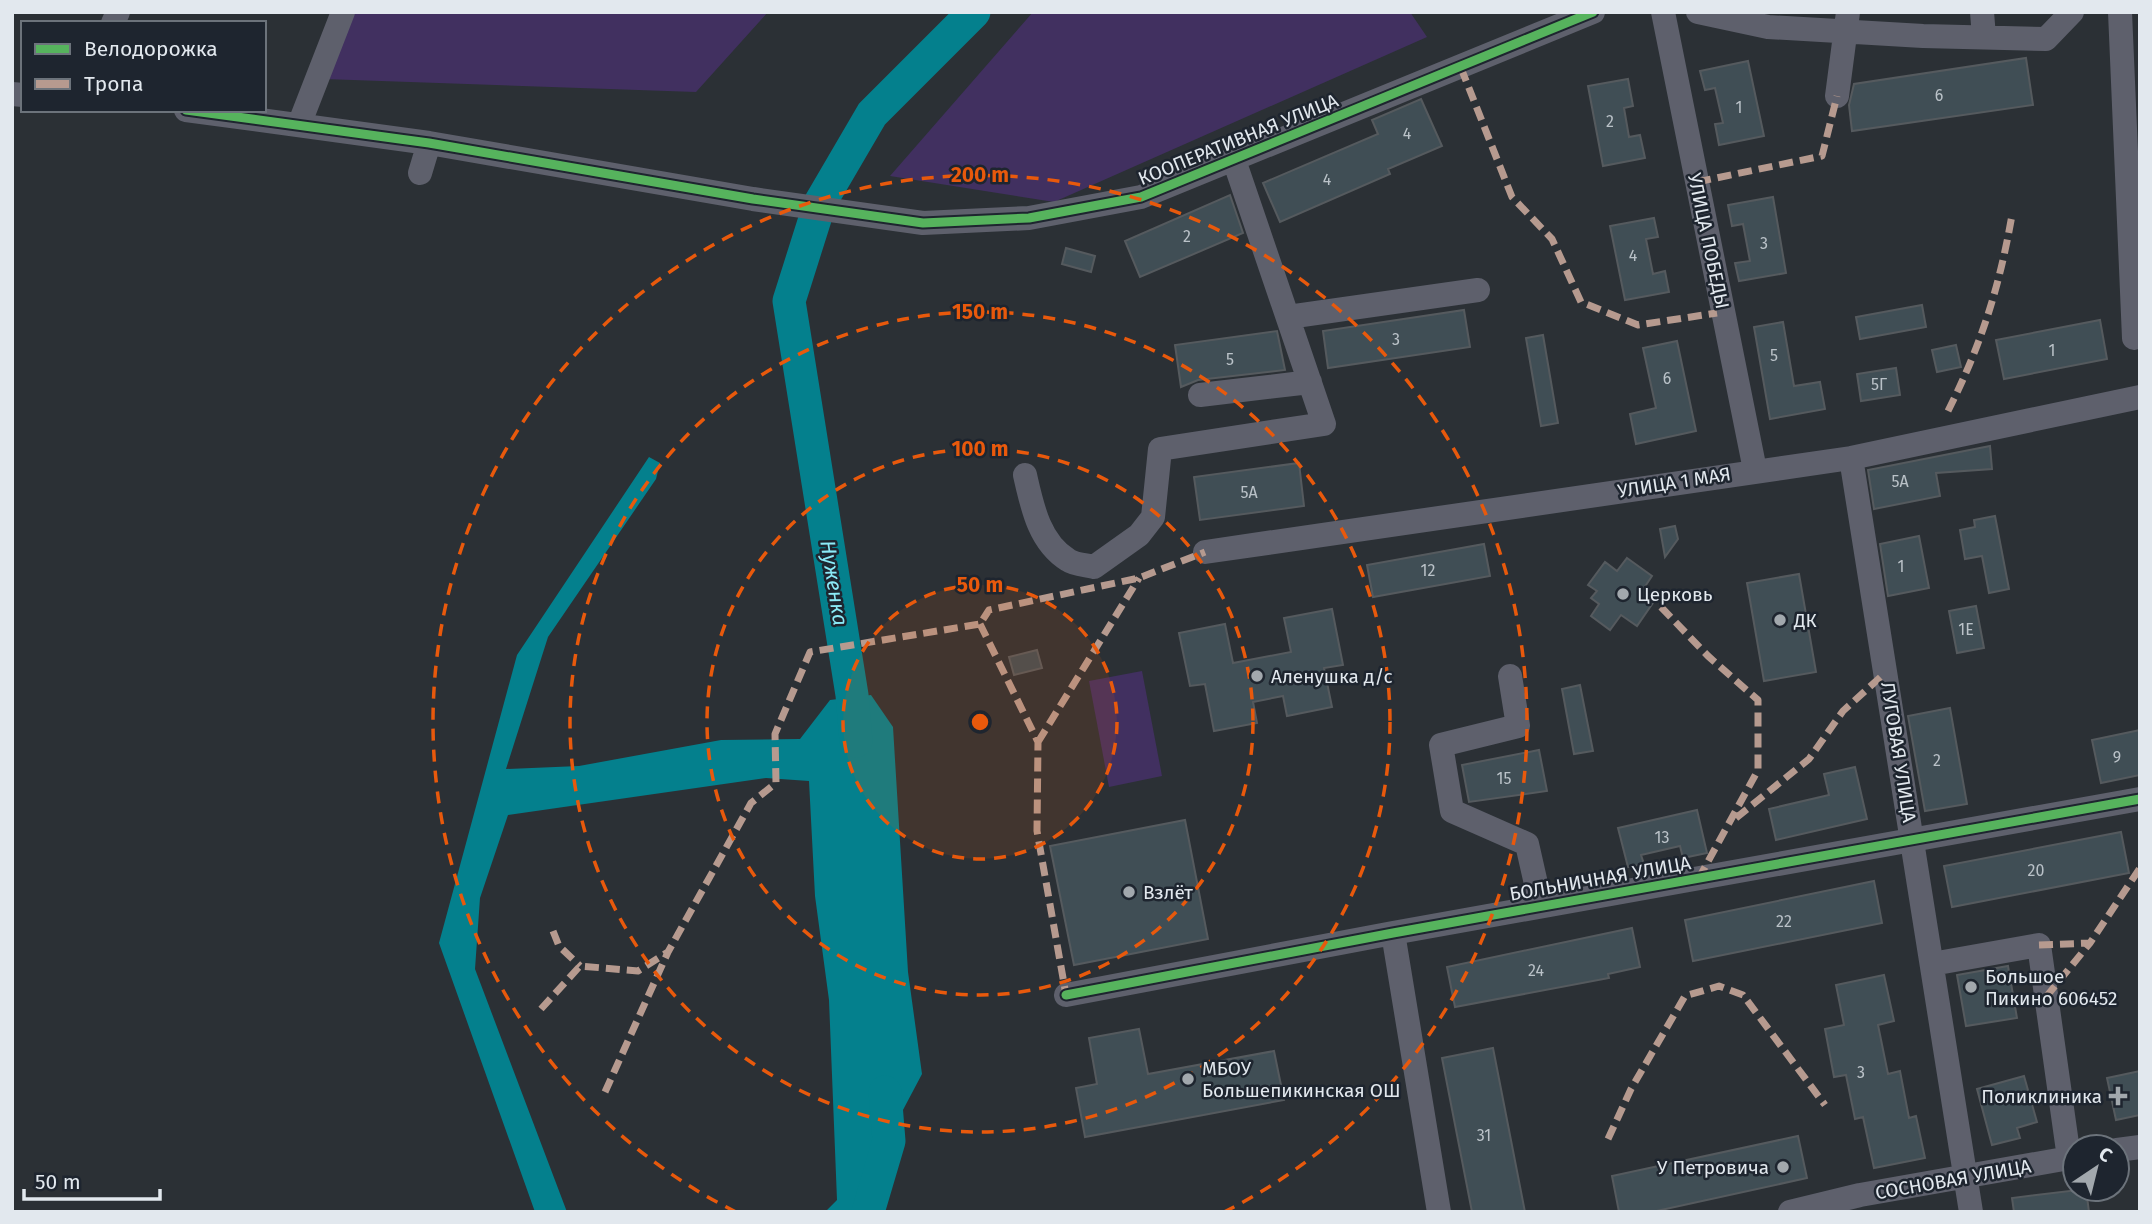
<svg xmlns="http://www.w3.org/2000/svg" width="2152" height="1224" font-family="'Fira Sans',sans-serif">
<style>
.green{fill:#413060}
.water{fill:#04808d}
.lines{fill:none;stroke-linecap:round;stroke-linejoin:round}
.river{stroke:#04808d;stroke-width:33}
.building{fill:#404e55;stroke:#555a5e;stroke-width:2}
.minor{stroke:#5e606c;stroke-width:24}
.quiet{stroke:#b69a8f;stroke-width:7;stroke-dasharray:14 7;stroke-linecap:butt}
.cycleway-casing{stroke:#1e252f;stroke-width:13}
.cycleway{stroke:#56b35d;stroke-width:9}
.ring{fill:none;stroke:#e8590c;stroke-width:3.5;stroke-dasharray:12 9}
.poi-dot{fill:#a2a8ad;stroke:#1e252f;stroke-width:2.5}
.labels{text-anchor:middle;stroke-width:5;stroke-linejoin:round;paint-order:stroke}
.number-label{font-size:16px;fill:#bac2c8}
.street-label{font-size:19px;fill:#e2e8ee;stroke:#1e252f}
.poi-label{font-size:19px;fill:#e2e8ee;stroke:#1e252f;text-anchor:start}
.water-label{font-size:21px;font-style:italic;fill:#8beaf7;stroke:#1e252f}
.centre{fill:#e8590c;stroke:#1e252f;stroke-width:3.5}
.ring-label{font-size:21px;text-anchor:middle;font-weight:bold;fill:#e8590c;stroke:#1e252f;stroke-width:5;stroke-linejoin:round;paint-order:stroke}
</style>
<rect width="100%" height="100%" fill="#2b3035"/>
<path class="green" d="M350 12H768L696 92 324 79Z
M1033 12H1410L1427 37 1054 202 890 176Z
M1142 671 1162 776 1109 787 1089 681Z"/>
<path class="water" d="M649 457 660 463 656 479 548 637 506 769 579 766 721 740 800 739 830 700 871 695 893 727 908 972 922 1074 877 1159 860 1212H825L837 1200 829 1000 815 896 809 781 766 778 508 815 480 898 475 969 567 1212H535L439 943 517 655Z"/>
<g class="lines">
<path class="river" d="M856 741 852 695 789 301 820 203 872 114 974 12
M868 1212 889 1141 885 1092"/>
</g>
<path class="building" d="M2026 58 2033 105 1852 131 1849 105 1854 84Z
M1748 61 1764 136 1719 145 1715 124 1723 123 1715 88 1705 90 1700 71Z
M1628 79 1633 106 1624 108 1629 137 1640 135 1645 158 1603 166 1588 86Z
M1421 99 1442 146 1388 169 1390 174 1280 222 1263 183 1378 134 1372 120Z
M1230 195 1243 233 1140 277 1125 241Z
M1773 197 1786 273 1739 281 1735 263 1750 261 1743 224 1732 226 1728 205Z
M1654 218 1658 237 1646 239 1653 274 1665 271 1669 292 1625 300 1610 226Z
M1066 248 1095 256 1091 272 1062 264Z
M1922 305 1926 327 1860 339 1856 317Z
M1464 310 1470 347 1328 368 1323 331Z
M2100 320 2107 359 2004 379 1996 340Z
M1783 322 1794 386 1820 382 1825 409 1770 419 1754 327Z
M1277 331 1285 370 1198 380 1181 387 1175 345Z
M1543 335 1558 423 1541 426 1526 338Z
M1677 341 1696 431 1636 444 1630 414 1656 408 1643 348Z
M1956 345 1961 367 1937 372 1932 350Z
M1896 368 1900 395 1861 401 1857 374Z
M1990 446 1992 469 1936 473 1940 496 1874 509 1868 470Z
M1299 463 1304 506 1200 520 1194 477Z
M1995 516 2009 589 1989 593 1982 556 1965 559 1960 530 1975 527 1974 520Z
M1675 526 1678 539 1665 557 1660 529Z
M1919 536 1929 588 1888 596 1880 544Z
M1484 544 1490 576 1373 597 1367 565Z
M1627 558 1652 576 1644 588 1657 597 1637 626 1621 615 1610 630 1591 616 1599 604 1591 598 1597 591 1588 585 1605 562 1617 571Z
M1799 574 1816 672 1764 681 1747 583Z
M1976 606 1984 648 1957 653 1949 611Z
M1332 609 1343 665 1324 668 1332 707 1287 716 1283 696 1253 702 1257 723 1214 731 1205 684 1190 686 1179 633 1225 624 1233 663 1291 652 1284 618Z
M1037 650 1042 668 1014 675 1009 657Z
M1580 685 1593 751 1574 754 1562 689Z
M1950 708 1967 804 1925 811 1908 716Z
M2140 730V775L2101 783 2092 740Z
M1539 750 1547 791 1469 802 1462 765Z
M1855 767 1867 819 1776 840 1769 809 1829 795 1824 774Z
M1697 810 1707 853 1683 858 1680 846 1641 855 1644 864 1628 867 1618 828Z
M1185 820 1208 939 1074 965 1050 846Z
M2121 832 2129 873 1952 907 1944 866Z
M1874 881 1882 923 1693 961 1685 920Z
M1632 928 1640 967 1608 974 1609 978 1455 1007 1447 967Z
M2008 966 2017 1018 1966 1026 1957 975Z
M1884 975 1894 1021 1878 1025 1888 1074 1900 1071 1909 1118 1916 1116 1925 1158 1874 1168 1863 1117 1855 1119 1846 1075 1834 1077 1825 1029 1844 1025 1836 985Z
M1139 1029 1148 1074 1274 1051 1284 1100 1085 1137 1076 1088 1097 1084 1089 1038Z
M1493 1048 1525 1212H1472L1442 1058Z
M2140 1071V1115L2116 1120 2107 1078Z
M2024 1076 2037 1122 2017 1128 2020 1138 1992 1145 1977 1089Z
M1798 1136 1807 1178 1652 1212H1619L1612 1176Z
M2086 1189 2089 1212H2014L2012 1198Z"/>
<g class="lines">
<path class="minor" d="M1663 12 1755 470
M1698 12 1768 27 1923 36 2046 39 2072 12
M1982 12 1984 37
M2120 12 2134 338
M113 23 118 12
M12 94 23 95
M1837 96 1848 12
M186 110 429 143 753 199 923 223 1029 218 1141 197 1593 12
M299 125 343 12
M420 173 429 143
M1288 317 1478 290
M1200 395 1310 382
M1851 458 1971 1212
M1025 475C1032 506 1039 542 1068 560 1075 565 1087 565 1094 567L1139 535 1153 517 1160 449 1324 424 1234 160
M1205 552 1851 458 2140 397
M1510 676 1518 726 1441 745 1452 811 1527 844 1541 906
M1393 933 1439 1212
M1932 964 2039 945 2069 1158
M1066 995 1393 933 2140 799
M2117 1150 2140 1147
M1790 1212 1860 1195 2075 1157"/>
<path class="quiet" d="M1461 68 1512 197 1552 239 1581 302 1638 325 1717 313
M1697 182 1822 156 1837 96
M1948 411C1981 345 1999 289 2012 215
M1661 607 1708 656 1758 700V770L1699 878
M980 624 1038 742 1037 831 1066 995
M1038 742 1139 578
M1736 818 1809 759 1843 711 1885 673
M553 931 559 946 580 966
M2039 945 2090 943 2140 868
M2046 997 2090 943
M541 1009 580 966 638 971 668 952
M605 1092 668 952 751 803 776 783 775 734 810 652 980 624 989 610 1139 578 1205 552
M1608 1139 1631 1089 1685 996 1719 986 1743 995 1825 1105"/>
<g class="cycleway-casing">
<path id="cycleway" d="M186 110 429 143 753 199 923 223 1029 218 1141 197 1593 12
M1066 995 1393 933 2140 799"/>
</g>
<use href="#cycleway" class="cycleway"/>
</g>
<circle cx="980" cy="722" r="137" fill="#e8590c" fill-opacity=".12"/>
<g class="ring">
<circle cx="980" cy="722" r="137"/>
<circle cx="980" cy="722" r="273"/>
<circle cx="980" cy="722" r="410"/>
<path d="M736 1212A547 547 0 1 1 1224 1212"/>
</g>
<g class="poi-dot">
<circle cx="1623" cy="594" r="7"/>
<circle cx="1780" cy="620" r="7"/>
<circle cx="1257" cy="676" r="7"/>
<circle cx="1129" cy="892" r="7"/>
<circle cx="1971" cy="987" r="7"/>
<circle cx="1188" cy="1079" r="7"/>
<path d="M2114.5 1085.5h7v7h7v7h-7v7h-7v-7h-7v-7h7z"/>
<circle cx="1783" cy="1167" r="7"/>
</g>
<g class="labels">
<g class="number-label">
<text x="1939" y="101">6</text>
<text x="1739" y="113">1</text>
<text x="1610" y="127">2</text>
<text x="1407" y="139">4</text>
<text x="1327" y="185">4</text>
<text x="1187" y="242">2</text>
<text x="1764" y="249">3</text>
<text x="1633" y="261">4</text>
<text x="1396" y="345">3</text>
<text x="2052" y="356">1</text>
<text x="1774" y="361">5</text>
<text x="1230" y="365">5</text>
<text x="1667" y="384">6</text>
<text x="1879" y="390">5Г</text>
<text x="1900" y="487">5А</text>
<text x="1249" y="498">5А</text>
<text x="1901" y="572">1</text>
<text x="1428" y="576">12</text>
<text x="1966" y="635">1Е</text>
<text x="2117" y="763">9</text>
<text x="1937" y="766">2</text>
<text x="1504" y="784">15</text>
<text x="1662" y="843">13</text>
<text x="2036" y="876">20</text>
<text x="1784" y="927">22</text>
<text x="1536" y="976">24</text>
<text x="1861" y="1078">3</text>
<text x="1484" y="1141">31</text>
</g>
<g class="street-label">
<text transform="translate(1238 139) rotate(-22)" y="7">КООПЕРАТИВНАЯ УЛИЦА</text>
<text transform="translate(1709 241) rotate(78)" y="7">УЛИЦА ПОБЕДЫ</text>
<text transform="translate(1674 482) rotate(-9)" y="7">УЛИЦА 1 МАЯ</text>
<text transform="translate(1899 752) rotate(81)" y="7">ЛУГОВАЯ УЛИЦА</text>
<text transform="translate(1600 878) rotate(-10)" y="7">БОЛЬНИЧНАЯ УЛИЦА</text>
<text transform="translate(1953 1179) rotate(-10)" y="7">СОСНОВАЯ УЛИЦА</text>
</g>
<g class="poi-label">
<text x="1637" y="601">Церковь</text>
<text x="1794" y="627">ДК</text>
<text x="1271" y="683">Аленушка д/с</text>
<text x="1143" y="899">Взлёт</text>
<text x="1985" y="983">Большое<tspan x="1985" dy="22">Пикино 606452</tspan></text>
<text x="1202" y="1075">МБОУ<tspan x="1202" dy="22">Большепикинская ОШ</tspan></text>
<text x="2102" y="1103" text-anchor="end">Поликлиника</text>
<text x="1769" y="1174" text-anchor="end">У Петровича</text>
</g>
<g class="water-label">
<text transform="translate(834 583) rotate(81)" y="7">Нуженка</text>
</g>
</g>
<circle cx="980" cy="722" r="10" class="centre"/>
<g class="ring-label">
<text x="980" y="182">200 m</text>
<text x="980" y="319">150 m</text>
<text x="980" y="456">100 m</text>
<text x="980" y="592">50 m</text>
</g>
<rect width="2152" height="1224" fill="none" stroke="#e2e8ee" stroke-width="28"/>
<rect x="21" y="21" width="245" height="91" fill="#1e252f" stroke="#6c737b" stroke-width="2"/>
<rect x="35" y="44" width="35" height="10" fill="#56b35d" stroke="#6c737b" stroke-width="2"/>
<text x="84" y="56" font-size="21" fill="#e2e8ee">Велодорожка</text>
<rect x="35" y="79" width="35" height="10" fill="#b69a8f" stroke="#6c737b" stroke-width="2"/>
<text x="84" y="91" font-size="21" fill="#e2e8ee">Тропа</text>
<g transform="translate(2096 1168) rotate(35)"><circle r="33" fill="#1e252f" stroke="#6c737b" stroke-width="2"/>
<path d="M0-5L12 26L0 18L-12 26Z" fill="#a2a8ad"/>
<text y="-10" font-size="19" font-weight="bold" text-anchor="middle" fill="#e2e8ee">С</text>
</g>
<path d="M24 1189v10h136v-10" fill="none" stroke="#e2e8ee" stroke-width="3.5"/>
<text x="35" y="1189" font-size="21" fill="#e2e8ee" stroke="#1e252f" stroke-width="5" paint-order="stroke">50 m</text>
</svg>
